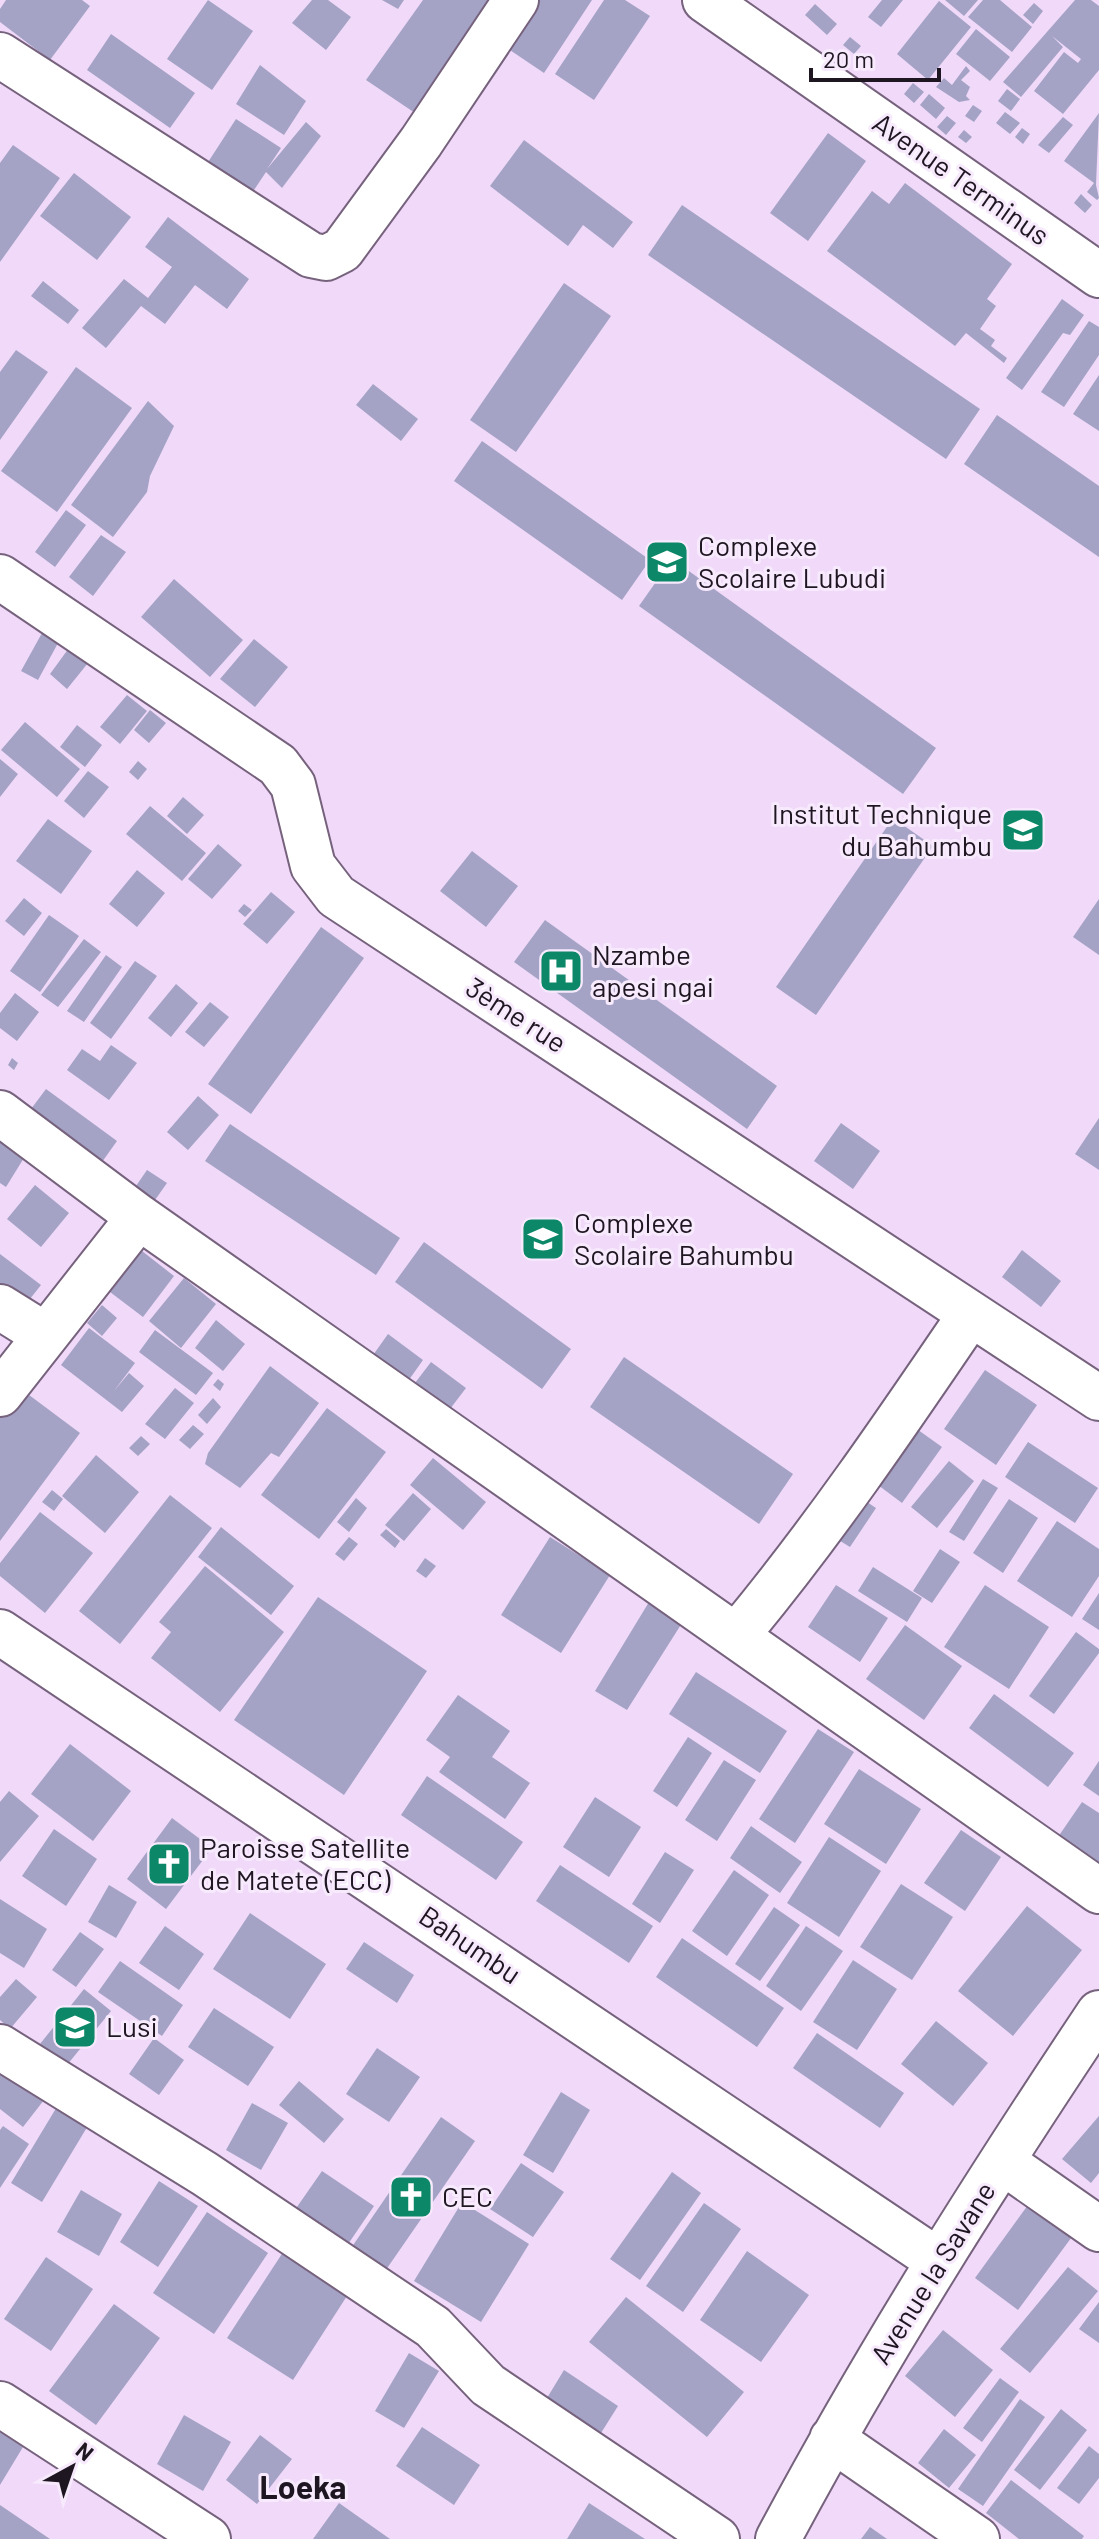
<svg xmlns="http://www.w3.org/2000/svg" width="1099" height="2539" font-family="Barlow,sans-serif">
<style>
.building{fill:#a5a3c5}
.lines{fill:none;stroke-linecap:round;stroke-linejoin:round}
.minor-casing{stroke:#76627d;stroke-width:48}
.tertiary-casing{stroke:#76627d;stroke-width:48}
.minor{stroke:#fff;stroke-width:44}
.tertiary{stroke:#fff;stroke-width:44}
.labels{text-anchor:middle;stroke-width:6;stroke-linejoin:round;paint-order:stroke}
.street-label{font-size:28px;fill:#1e1621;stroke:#f8eafd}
.poi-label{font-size:28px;fill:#1e1621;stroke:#f8eafd;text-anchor:start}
.quarter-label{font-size:32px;font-weight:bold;fill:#1e1621;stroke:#f8eafd}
</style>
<rect width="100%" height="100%" fill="#f0d9f9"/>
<path class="building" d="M6 0H82L90 6 50 60 0 22V9Z
M208 0 253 31 212 90 167 59Z
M312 0H328L351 17 326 50 292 23Z
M382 0H404L398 9Z
M423 0H499L418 115 366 80Z
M539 0H592L544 73 507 48Z
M604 0H625L650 16 594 100 555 74Z
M882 0H903L881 27 868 17Z
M945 0H978L964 16Z
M983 0H1000L1032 27 1012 52 968 17Z
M1075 0H1091L1099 6V70L1063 114 1034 91 1064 52 1078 63 1081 59 1052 36 1063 47 1021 97 1003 82Z
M939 1 971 27 928 80 897 54Z
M1034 3 1043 11 1033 24 1023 15Z
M815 4 837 24 827 35 805 15Z
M976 29 1010 57 990 81 956 54Z
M111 34 195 93 170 128 87 70Z
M850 37 861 46 854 54 843 45Z
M260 65 306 101 284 135 236 104Z
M966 66 970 71 961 80 970 87 966 96 970 100 959 102 936 87 944 78 952 85Z
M913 83 924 92 914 103 904 94Z
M1007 89 1020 99 1011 111 998 101Z
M929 94 945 108 936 119 920 105Z
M973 105 982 111 974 122 965 116Z
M1005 112 1020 123 1010 134 996 123Z
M1099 113 1096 185 1099 198 1097 200 1087 192 1094 183 1064 161Z
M947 116 956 123 946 135 937 127Z
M1063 117 1073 125 1049 153 1038 145Z
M236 119 281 148 267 169 306 122 321 136 282 188 266 172 246 202 201 173Z
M1022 128 1030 134 1023 144 1015 137Z
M964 130 972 137 966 143 958 137Z
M828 133 866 161 808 241 770 213Z
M524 140 633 222 613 248 583 225 568 246 490 186Z
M13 145 60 178 0 262V163Z
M74 173 131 217 97 260 40 216Z
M905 183 1012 264 987 299 996 306 980 329 995 340 991 346 1007 358 1004 363 966 333 955 346 827 251 872 191 889 204Z
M1081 194 1092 205 1085 213 1074 203Z
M682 205 980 409 946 459 648 255Z
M168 217 249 279 227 309 195 285 165 324 141 306 106 348 82 328 124 279 148 298 172 267 145 247Z
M43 281 79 310 68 324 31 296Z
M564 283 611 316 516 452 470 420Z
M1062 299 1084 315 1070 335 1063 333 1022 390 1006 378Z
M1089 321 1099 327V355L1064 407 1041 392Z
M16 350 48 372 0 440V372Z
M76 367 132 408 57 512 1 471Z
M1099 375V431L1073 414Z
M373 384 418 419 401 441 356 405Z
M148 401 174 426 150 476 147 492 113 537 71 505Z
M997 415 1099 486V557L964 464Z
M482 441 650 560 622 600 454 481Z
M66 510 86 525 55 567 35 552Z
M101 535 126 552 93 596 69 577Z
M672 559 936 748 903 794 639 606Z
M174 579 243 640 210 677 141 617Z
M42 633 58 643 38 680 21 671Z
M254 639 288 667 255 707 220 679Z
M69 648 88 663 67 689 50 674Z
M127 695 147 711 120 744 100 727Z
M150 710 166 723 149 743 134 730Z
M25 722 80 769 57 797 1 750Z
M77 725 102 745 85 767 60 747Z
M0 759 18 774 0 797Z
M138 761 147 769 138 780 129 772Z
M88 771 109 787 84 818 64 801Z
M183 797 204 815 187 834 167 816Z
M150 806 206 853 182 881 126 834Z
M893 818 933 846 816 1015 776 987Z
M48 819 92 851 61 894 16 861Z
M218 844 242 865 212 899 188 879Z
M472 851 518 886 486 927 440 891Z
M137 870 165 893 137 927 109 904Z
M271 892 295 912 267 944 243 924Z
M24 898 42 913 24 936 5 921Z
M1099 899V955L1073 937Z
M244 904 252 910 245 917 238 911Z
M49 915 79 936 40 992 10 971Z
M545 920 777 1086 747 1129 514 962Z
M321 927 364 958 251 1114 208 1084Z
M84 939 101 952 58 1007 41 995Z
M106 955 122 967 84 1022 67 1011Z
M135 961 157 976 111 1039 90 1023Z
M176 984 198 1003 171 1037 148 1018Z
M15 993 39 1012 17 1041 0 1028V1013Z
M210 1002 229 1017 204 1047 185 1032Z
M111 1045 137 1063 109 1100 67 1070 82 1049 100 1061Z
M12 1058 18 1063 14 1070 8 1065Z
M46 1089 117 1141 102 1162 31 1109Z
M198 1096 219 1115 188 1150 167 1132Z
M1099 1118V1170L1075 1154Z
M841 1123 880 1151 853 1189 814 1161Z
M230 1124 400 1238 376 1275 205 1161Z
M0 1136 27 1153 6 1187 0 1183Z
M147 1170 167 1183 155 1200 136 1186Z
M35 1185 69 1213 41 1247 7 1219Z
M424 1242 571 1349 542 1389 395 1282Z
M1022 1250 1061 1281 1041 1307 1002 1277Z
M142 1251 174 1276 143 1317 110 1292Z
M0 1254 41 1285 18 1314 0 1300Z
M184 1278 216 1304 181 1348 149 1321Z
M102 1305 117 1318 102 1336 87 1323Z
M216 1320 245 1344 223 1371 195 1348Z
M89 1328 135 1363 114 1391 129 1373 144 1386 122 1412 61 1365Z
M155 1330 213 1373 196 1395 139 1352Z
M388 1334 423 1360 406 1384 371 1358Z
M624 1357 793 1474 759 1524 590 1407Z
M431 1362 466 1388 450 1409 415 1383Z
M270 1366 319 1403 279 1457 271 1453 240 1488 205 1464 208 1453Z
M985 1370 1037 1405 996 1465 944 1429Z
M218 1379 224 1384 220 1391 213 1385Z
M17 1386 80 1433 0 1541V1408Z
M175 1388 194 1403 165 1439 145 1424Z
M213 1398 221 1407 207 1424 198 1415Z
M327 1408 386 1452 319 1539 261 1495Z
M193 1425 204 1434 190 1449 179 1440Z
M914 1427 942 1447 902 1503 874 1482Z
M141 1436 150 1444 138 1456 129 1448Z
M1028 1442 1098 1488 1075 1523 1005 1477Z
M96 1455 139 1492 105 1533 62 1496Z
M433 1458 486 1502 463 1530 410 1485Z
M949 1461 974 1481 937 1528 911 1507Z
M983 1479 998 1488 964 1541 949 1532Z
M52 1490 63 1499 54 1511 42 1502Z
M413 1493 431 1509 404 1541 385 1525Z
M170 1495 212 1528 120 1644 79 1611Z
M858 1496 876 1508 850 1547 832 1536Z
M356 1498 367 1508 349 1532 337 1522Z
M1009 1499 1038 1518 1003 1573 973 1553Z
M40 1512 93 1553 45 1613 0 1576V1563Z
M1057 1521 1099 1549V1576L1072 1617 1017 1581Z
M221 1527 294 1586 271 1615 198 1557Z
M386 1529 400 1541 395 1548 380 1535Z
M349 1537 358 1544 344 1561 335 1554Z
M550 1537 610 1575 561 1653 501 1615Z
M940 1549 960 1562 932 1603 913 1591Z
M425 1558 436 1566 426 1578 416 1571Z
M205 1566 284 1632 220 1712 151 1658 171 1632 159 1622Z
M873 1567 922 1598 907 1622 858 1591Z
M836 1585 888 1618 860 1662 808 1627Z
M985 1585 1049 1627 1009 1689 944 1647Z
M1099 1593V1630L1082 1619Z
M318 1597 427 1671 344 1795 234 1720Z
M649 1602 682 1623 627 1710 595 1691Z
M905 1625 962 1666 924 1720 866 1679Z
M1076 1632 1099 1649V1653L1054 1714 1029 1696Z
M696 1672 787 1731 760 1773 669 1714Z
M994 1694 1074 1753 1048 1787 969 1728Z
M458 1695 510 1731 492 1757 530 1783 505 1819 439 1772 450 1757 426 1740Z
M818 1729 854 1752 795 1843 759 1819Z
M688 1737 712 1753 677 1807 653 1791Z
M70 1744 131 1791 93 1841 31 1794Z
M724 1760 756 1780 717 1841 685 1820Z
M1099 1761V1796L1083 1785Z
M859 1769 921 1809 886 1864 824 1824Z
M427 1776 523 1842 496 1880 401 1815Z
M9 1791 39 1816 0 1862V1802Z
M595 1797 641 1827 609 1877 563 1847Z
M1082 1802 1099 1813V1867L1058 1837Z
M172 1818 212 1848 166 1909 127 1879Z
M751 1826 802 1862 780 1893 730 1858Z
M54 1829 97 1859 66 1906 22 1876Z
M961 1830 1001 1857 965 1911 924 1883Z
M829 1837 881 1871 839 1937 787 1903Z
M665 1852 694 1870 660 1923 632 1904Z
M560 1865 653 1926 629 1963 536 1901Z
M734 1870 769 1895 727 1956 692 1931Z
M901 1884 953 1917 912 1980 860 1947Z
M109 1885 137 1902 116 1938 88 1922Z
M0 1899 47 1929 24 1968 0 1953Z
M1027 1906 1082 1950 1013 2036 958 1991Z
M774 1907 800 1925 760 1981 735 1964Z
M250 1913 326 1964 290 2019 213 1969Z
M165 1926 204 1954 179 1990 139 1963Z
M806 1926 843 1951 801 2011 766 1986Z
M80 1932 104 1949 76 1987 52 1970Z
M682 1938 784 2008 757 2047 656 1977Z
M364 1942 414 1975 397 2003 346 1969Z
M853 1960 897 1989 857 2050 813 2022Z
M120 1961 183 2005 162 2036 98 1992Z
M16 1979 37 1997 10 2029 0 2020V1997Z
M84 1989 111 2011 67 2065 40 2044Z
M214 2008 274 2047 248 2086 188 2047Z
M936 2021 988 2063 953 2106 901 2064Z
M817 2033 904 2093 880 2128 793 2068Z
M154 2038 184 2060 159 2095 129 2074Z
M377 2048 420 2077 389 2122 346 2094Z
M0 2065 44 2100 23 2127 0 2109Z
M299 2081 344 2119 324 2143 279 2105Z
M561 2092 590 2110 553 2173 523 2155Z
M252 2103 288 2123 261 2170 226 2150Z
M58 2105 89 2124 42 2202 11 2183Z
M1099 2116V2173L1091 2183 1062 2159Z
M441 2117 475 2141 381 2277 347 2254Z
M3 2126 29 2144 0 2188V2130Z
M521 2163 564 2192 533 2237 490 2209Z
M322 2171 374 2206 342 2253 290 2217Z
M672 2172 701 2193 640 2280 610 2259Z
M159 2181 198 2206 158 2267 120 2242Z
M81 2190 122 2214 99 2256 57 2232Z
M1033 2198 1077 2230 1018 2310 975 2278Z
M462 2202 529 2244 481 2322 414 2281Z
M704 2203 741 2229 683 2312 646 2286Z
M207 2212 268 2253 214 2334 153 2293Z
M289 2243 354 2285 293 2380 227 2338Z
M747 2251 809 2295 761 2362 700 2320Z
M46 2257 93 2289 51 2351 4 2319Z
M1068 2267 1098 2291 1030 2373 1000 2349Z
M626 2297 744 2392 707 2437 589 2342Z
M1099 2302V2343L1079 2329Z
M114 2304 160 2338 96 2425 49 2391Z
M943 2330 993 2370 955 2417 905 2376Z
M409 2353 439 2371 404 2428 375 2411Z
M564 2370 618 2406 601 2433 547 2398Z
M1000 2378 1019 2392 982 2442 963 2428Z
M1020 2399 1045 2417 983 2506 958 2489Z
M1061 2409 1087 2430 1040 2490 1014 2470Z
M184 2415 231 2442 203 2491 157 2464Z
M422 2427 480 2465 454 2505 396 2466Z
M944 2429 976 2455 949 2488 918 2463Z
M0 2432 23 2447 0 2485Z
M260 2435 292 2459 257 2504 226 2480Z
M1089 2446 1099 2454V2478L1079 2504 1057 2488Z
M1011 2480 1084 2536 1082 2539H1019L986 2513Z
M339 2503 390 2539H313Z
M589 2503 645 2539H567Z
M0 2505 50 2539H0Z
M870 2527 887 2539H861Z"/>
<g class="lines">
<g class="minor-casing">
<path id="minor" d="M0 55 311 255 326 258 342 250 421 142 516 0
M0 577 278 765 293 785 313 866 336 896 1099 1398
M0 1113 139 1217 1099 1891
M0 1307 45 1335
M0 1394 139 1217
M0 1632 937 2260
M737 1635C822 1533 896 1424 970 1315
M0 2047 205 2174 433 2327 488 2385 717 2539
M1003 2162 1099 2229
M0 2404 208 2539
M832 2439 977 2539
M778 2539C875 2357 985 2184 1099 2013"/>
</g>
<g class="tertiary-casing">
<path id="tertiary" d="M705 0 1099 275"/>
</g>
<use href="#minor" class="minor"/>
<use href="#tertiary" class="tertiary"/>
</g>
<defs>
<g id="school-square" transform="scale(2.3)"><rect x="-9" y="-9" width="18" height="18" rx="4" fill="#0c8768" stroke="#f8eafd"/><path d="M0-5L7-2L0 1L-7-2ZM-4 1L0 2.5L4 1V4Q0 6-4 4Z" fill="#fff"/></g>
<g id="hospital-square" transform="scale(2.3)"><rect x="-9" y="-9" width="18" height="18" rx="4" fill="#0c8768" stroke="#f8eafd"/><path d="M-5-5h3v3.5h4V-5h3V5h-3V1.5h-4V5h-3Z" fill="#fff"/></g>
<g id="church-square" transform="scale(2.3)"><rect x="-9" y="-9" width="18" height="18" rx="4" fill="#0c8768" stroke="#f8eafd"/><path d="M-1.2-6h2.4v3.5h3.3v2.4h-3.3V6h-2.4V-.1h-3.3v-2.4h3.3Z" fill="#fff"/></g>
</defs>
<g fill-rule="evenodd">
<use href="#school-square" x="667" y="562"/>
<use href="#school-square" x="1023" y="830"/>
<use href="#hospital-square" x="561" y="971"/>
<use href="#school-square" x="543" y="1239"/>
<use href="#church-square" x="169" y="1864"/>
<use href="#school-square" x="75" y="2027"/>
<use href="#church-square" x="411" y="2197"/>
</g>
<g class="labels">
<g class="street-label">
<text transform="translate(961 179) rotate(35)" y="10">Avenue Terminus</text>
<text transform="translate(516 1015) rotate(33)" y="10">3ème rue</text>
<text transform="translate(470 1945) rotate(34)" y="10">Bahumbu</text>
<text transform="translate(933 2273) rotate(-58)" y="10">Avenue la Savane</text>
</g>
<g class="poi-label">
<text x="698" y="556">Complexe<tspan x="698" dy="32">Scolaire Lubudi</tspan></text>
<text x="992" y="824" text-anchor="end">Institut Technique<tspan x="992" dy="32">du Bahumbu</tspan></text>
<text x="592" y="965">Nzambe<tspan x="592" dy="32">apesi ngai</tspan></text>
<text x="574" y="1233">Complexe<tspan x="574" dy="32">Scolaire Bahumbu</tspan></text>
<text x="200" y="1858">Paroisse Satellite<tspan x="200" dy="32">de Matete (ECC)</tspan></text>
<text x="106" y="2037">Lusi</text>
<text x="442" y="2207">CEC</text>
</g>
<g class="quarter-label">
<text x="303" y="2499">Loeka</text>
</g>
</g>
<g transform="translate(72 2467) rotate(40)" stroke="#f8eafd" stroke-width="6" paint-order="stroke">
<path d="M0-6L14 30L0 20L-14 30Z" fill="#1e1621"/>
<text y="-12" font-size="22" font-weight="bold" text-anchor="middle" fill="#1e1621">N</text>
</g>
<path d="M811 68v12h128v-12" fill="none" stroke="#1e1621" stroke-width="4"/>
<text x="823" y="68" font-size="24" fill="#1e1621" stroke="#f8eafd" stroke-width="6" paint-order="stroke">20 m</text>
</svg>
